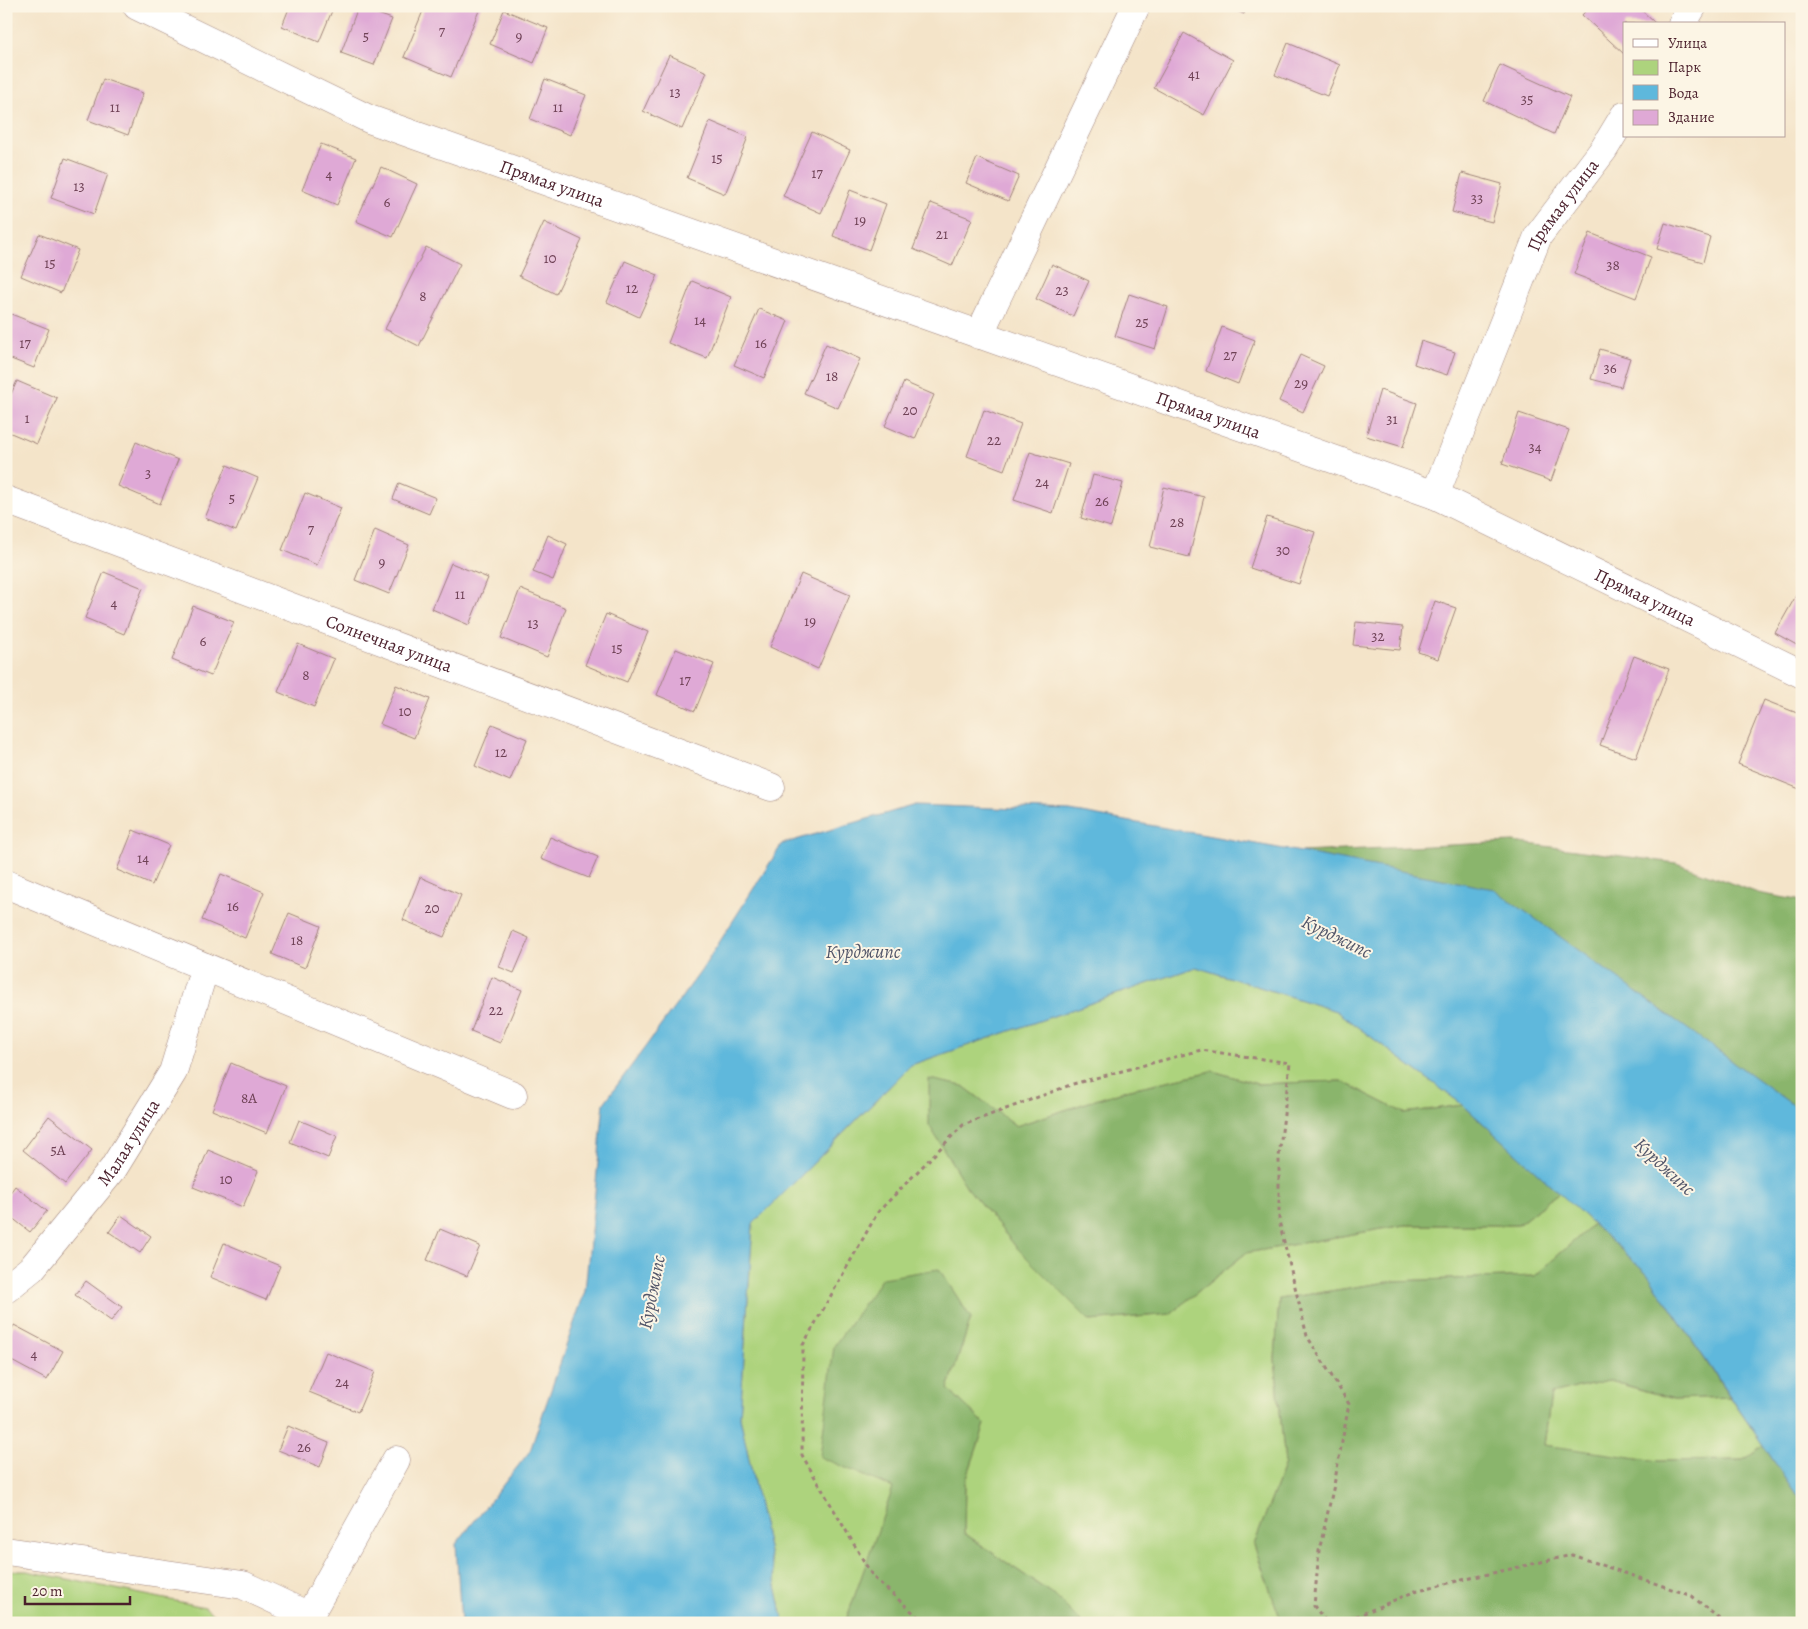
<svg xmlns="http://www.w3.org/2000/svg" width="1808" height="1629" font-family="Alegreya,serif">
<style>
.green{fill:#add37d;stroke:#7c7954}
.forest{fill:#8ab56c;stroke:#6a6a4c}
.water{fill:#5eb8dc;stroke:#546c84}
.building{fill:#dfa9d6}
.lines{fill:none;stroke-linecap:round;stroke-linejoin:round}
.minor-casing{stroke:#9f827a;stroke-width:29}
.path{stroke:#9f827a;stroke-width:3;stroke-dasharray:4 4;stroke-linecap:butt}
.minor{stroke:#fff;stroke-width:28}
.labels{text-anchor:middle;stroke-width:4;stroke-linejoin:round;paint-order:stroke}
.number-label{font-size:15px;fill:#6f4256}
.street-label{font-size:18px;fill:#4a1f2b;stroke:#fcf5e5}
.water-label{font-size:19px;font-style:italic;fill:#515569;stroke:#fcf5e5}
</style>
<rect width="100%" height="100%" fill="#fcf5e5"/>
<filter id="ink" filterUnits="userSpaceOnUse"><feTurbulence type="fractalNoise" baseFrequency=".02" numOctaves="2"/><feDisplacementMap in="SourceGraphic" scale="10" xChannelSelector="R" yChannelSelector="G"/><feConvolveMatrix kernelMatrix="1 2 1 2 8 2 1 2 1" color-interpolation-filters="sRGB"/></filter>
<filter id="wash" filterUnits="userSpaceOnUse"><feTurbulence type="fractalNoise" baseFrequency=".0096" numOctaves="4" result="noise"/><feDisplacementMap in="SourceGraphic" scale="20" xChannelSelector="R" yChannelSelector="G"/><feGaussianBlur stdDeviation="1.12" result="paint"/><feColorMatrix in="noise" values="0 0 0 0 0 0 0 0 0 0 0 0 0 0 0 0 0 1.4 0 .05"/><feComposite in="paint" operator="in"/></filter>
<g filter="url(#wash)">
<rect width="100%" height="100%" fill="#f4e4c9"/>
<path class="green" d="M1196 967 1336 1011 1463 1105 1404 1113 1341 1081 1257 1084 1213 1071 1126 1090 1016 1126 963 1086 966 1186 1017 1248 1090 1321 1170 1314 1246 1253 1404 1225H1518L1559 1192 1593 1224 1535 1276 1394 1281 1279 1299 1275 1359 1285 1464 1254 1545 1282 1623H1082L1055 1596 964 1533 965 1483 985 1424 948 1389 971 1318 894 1488 845 1623H784L740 1417 753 1224 911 1065Z
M1607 1380 1674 1399 1730 1397 1763 1445 1743 1460 1659 1461 1544 1446 1551 1394Z
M6 1571H27L205 1607 222 1623H6Z"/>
<path class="forest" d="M1513 842 1676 863 1758 893 1802 901V1114L1797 1108 1301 852Z
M1213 1071 1257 1084 1341 1081 1404 1113 1463 1105 1559 1192 1518 1225H1404L1246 1253 1170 1314 1090 1321 1017 1248 966 1186 929 1125V1079L963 1086 1016 1126 1126 1090Z
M1593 1224 1647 1273 1730 1397 1674 1399 1607 1380 1551 1394 1544 1445 1659 1461 1743 1460 1763 1445 1802 1503V1623H1282L1254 1545 1285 1464 1275 1359 1279 1299 1394 1281 1535 1276Z
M939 1269 971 1318 948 1389 985 1424 965 1483 964 1533 1055 1596 1082 1623H845L893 1488 820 1457 834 1346 882 1278Z"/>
<path class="water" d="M915 805 1070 811 1301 852 1494 889 1797 1108 1802 1114V1503L1647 1273 1463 1105 1336 1011 1196 967 911 1065 753 1224 740 1417 784 1623H461L456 1544 530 1451 585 1291 604 1103 701 971 782 844Z"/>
<g id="blocks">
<path class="building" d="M290 6H334L319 42 282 26Z
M425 6H481L451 77 404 57Z
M1225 6H1247L1244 14Z
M1590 6H1637L1656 24H1624V54L1582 15Z
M358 7 392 19 374 65 341 53Z
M504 10 548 28 534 63 490 44Z
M1184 33 1233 60 1204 115 1154 88Z
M1288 43 1340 65 1327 96 1275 75Z
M669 55 707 72 682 129 643 111Z
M1500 65 1570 97 1554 134 1484 101Z
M103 79 143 93 128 135 88 120Z
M545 79 586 95 570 135 530 119Z
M710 121 748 137 725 194 687 178Z
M812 132 850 150 821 213 783 196Z
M321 144 356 158 337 205 302 190Z
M65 158 108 174 94 214 51 198Z
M977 158 1019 176 1008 201 966 183Z
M381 167 417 184 393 237 356 221Z
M1462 173 1502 184 1492 222 1452 212Z
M850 190 886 204 869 250 833 236Z
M931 203 972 219 952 266 913 249Z
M544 222 582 240 556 294 519 276Z
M1665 223 1710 237 1703 262 1657 249Z
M1590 233 1651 257 1636 298 1574 274Z
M39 234 78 250 61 293 21 276Z
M426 247 460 264 419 346 385 329Z
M625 261 658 275 639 317 607 302Z
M1052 264 1089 281 1073 316 1036 299Z
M692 281 731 297 707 358 668 343Z
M1129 294 1168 307 1155 349 1115 336Z
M759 309 788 321 764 378 734 365Z
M6 312 49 329 34 368 6 357Z
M1222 327 1255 340 1238 384 1206 371Z
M1421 341 1455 352 1447 375 1414 364Z
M826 344 860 359 838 408 804 393Z
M1600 349 1630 358 1621 387 1591 379Z
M1300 355 1324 366 1303 412 1279 401Z
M17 381 57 398 37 444 6 431V405Z
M904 382 934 395 915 439 885 426Z
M1380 390 1417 403 1403 447 1366 436Z
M984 410 1021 424 1004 470 967 456Z
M1519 413 1569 430 1551 481 1502 464Z
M136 442 178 460 160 504 118 486Z
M1030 452 1069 464 1053 513 1014 500Z
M227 465 258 478 236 531 205 518Z
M1093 475 1123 483 1111 527 1081 518Z
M399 483 436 498 429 514 393 499Z
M1164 487 1204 497 1189 557 1150 547Z
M305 493 341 508 317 565 282 550Z
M1267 517 1315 532 1299 584 1250 568Z
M375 530 409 545 389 594 355 580Z
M548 535 567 544 553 580 533 572Z
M451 563 488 578 469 625 432 609Z
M104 572 143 588 124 634 85 618Z
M801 574 850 595 818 669 770 647Z
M1802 585V648L1775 633Z
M520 589 566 608 547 657 501 638Z
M1435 601 1456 608 1438 659 1418 652Z
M193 606 234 622 211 676 172 660Z
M606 614 648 632 627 682 585 665Z
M1356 622 1403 627 1400 650 1353 645Z
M298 644 334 659 314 707 278 692Z
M676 649 714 664 695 711 657 695Z
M1634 656 1669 669 1636 758 1600 745Z
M396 685 430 699 414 738 380 724Z
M1764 700 1802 715V790L1738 764Z
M492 724 527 739 510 781 475 766Z
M6 808 11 810 6 822Z
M133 830 169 845 152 885 117 870Z
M550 837 598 857 589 878 541 859Z
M221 874 264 892 245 938 202 920Z
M420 877 461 895 444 937 403 920Z
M289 913 321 926 305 968 272 954Z
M513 931 529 938 514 973 499 967Z
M492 977 522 990 500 1043 471 1031Z
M231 1063 286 1086 267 1133 212 1110Z
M49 1116 92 1150 65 1184 23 1150Z
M299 1120 337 1136 328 1158 290 1142Z
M208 1150 258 1171 243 1207 193 1187Z
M15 1186 47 1211 30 1232 6 1213V1198Z
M121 1215 151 1236 140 1253 109 1232Z
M440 1229 480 1246 467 1276 427 1260Z
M224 1243 280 1266 266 1300 210 1277Z
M86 1281 122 1307 111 1321 75 1295Z
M14 1325 63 1351 47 1380 6 1358V1340Z
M326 1352 375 1372 358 1412 309 1392Z
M288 1426 329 1443 320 1467 278 1450Z"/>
</g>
</g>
<g filter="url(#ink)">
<use href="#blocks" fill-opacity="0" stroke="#9f827a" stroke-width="1"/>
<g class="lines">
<g class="minor-casing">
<g id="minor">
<path id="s1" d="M137 6 369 119 1435 495 1802 674"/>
<path d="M1682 24 1693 6"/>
<path d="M979 335 1136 6"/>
<path id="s2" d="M1435 495 1538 236 1604 149 1624 116"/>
<path id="s3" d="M6 500 771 787"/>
<path d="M6 884 513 1095"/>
<path id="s4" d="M6 1289 32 1268 113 1169 173 1072 205 967"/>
<path d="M6 1551 243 1585 309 1616"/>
<path d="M309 1616 396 1460"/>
</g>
</g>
<path class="path" d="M925 1623 873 1577 802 1455 803 1345 878 1212 963 1125 1073 1084 1201 1050 1290 1063 1279 1157V1221L1307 1336 1349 1404 1334 1485 1319 1551 1314 1606 1327 1623
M1341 1623 1418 1590 1572 1555 1692 1596 1724 1623"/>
<use href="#minor" class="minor"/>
</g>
</g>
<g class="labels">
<g class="number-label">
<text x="442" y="36">7</text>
<text x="366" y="41">5</text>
<text x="519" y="41">9</text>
<text x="1194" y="79">41</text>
<text x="675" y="97">13</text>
<text x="1527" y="104">35</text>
<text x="115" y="112">11</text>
<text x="558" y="112">11</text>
<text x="717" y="163">15</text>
<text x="817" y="178">17</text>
<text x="329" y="179">4</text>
<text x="79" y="191">13</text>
<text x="1477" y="203">33</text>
<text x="387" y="207">6</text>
<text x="860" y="225">19</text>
<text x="942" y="239">21</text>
<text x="550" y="263">10</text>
<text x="50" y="268">15</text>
<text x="1613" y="270">38</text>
<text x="632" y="293">12</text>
<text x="1062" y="295">23</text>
<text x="423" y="301">8</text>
<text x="700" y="325">14</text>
<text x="1142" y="327">25</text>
<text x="25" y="348">17</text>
<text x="761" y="348">16</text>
<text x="1230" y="360">27</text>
<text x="1610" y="373">36</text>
<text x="832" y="381">18</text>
<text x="1301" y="388">29</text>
<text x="910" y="415">20</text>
<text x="27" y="423">1</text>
<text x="1392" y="424">31</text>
<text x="994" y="445">22</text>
<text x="1535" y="452">34</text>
<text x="148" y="478">3</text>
<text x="1042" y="487">24</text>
<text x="232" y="503">5</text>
<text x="1102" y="506">26</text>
<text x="1177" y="527">28</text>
<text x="311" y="534">7</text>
<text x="1283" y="555">30</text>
<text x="382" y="567">9</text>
<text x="460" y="599">11</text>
<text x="114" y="608">4</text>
<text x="810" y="626">19</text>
<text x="533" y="628">13</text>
<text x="1378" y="641">32</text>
<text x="203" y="646">6</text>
<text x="617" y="653">15</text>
<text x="306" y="680">8</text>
<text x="685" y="685">17</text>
<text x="405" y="716">10</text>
<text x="501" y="757">12</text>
<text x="143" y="863">14</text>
<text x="233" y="911">16</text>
<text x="432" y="913">20</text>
<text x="297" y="945">18</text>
<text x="496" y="1015">22</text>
<text x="249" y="1103">8А</text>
<text x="58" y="1155">5А</text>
<text x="226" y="1184">10</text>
<text x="34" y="1359">4</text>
<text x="342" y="1387">24</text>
<text x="304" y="1452">26</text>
</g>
<g class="street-label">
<text dy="6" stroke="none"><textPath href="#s1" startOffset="452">Прямая улица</textPath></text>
<text dy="6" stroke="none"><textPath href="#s2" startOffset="318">Прямая улица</textPath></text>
<text dy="6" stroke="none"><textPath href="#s1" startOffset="1148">Прямая улица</textPath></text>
<text dy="6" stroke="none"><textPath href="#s1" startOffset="1622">Прямая улица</textPath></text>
<text dy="6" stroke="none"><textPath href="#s3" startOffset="409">Солнечная улица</textPath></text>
<text dy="6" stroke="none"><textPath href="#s4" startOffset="192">Малая улица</textPath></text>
</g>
<g class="water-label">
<text transform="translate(1337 936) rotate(26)" y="7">Курджипс</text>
<text x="863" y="958">Курджипс</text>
<text transform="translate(1665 1166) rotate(43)" y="7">Курджипс</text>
<text transform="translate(651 1292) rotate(-79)" y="7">Курджипс</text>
</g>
</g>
<rect width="1808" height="1629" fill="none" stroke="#fcf5e5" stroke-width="25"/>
<rect x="1623" y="22" width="162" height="115" fill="#fcf5e5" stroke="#b59f9b"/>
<rect x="1633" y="39" width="25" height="8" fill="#ffffff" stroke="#b59f9b"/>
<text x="1668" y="48" font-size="15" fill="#4a1f2b">Улица</text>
<rect x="1633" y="60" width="25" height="15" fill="#add37d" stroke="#b59f9b"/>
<text x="1668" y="72" font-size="15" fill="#4a1f2b">Парк</text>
<rect x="1633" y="85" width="25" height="15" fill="#5eb8dc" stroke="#b59f9b"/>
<text x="1668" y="98" font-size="15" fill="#4a1f2b">Вода</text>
<rect x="1633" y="110" width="25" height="15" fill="#dfa9d6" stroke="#b59f9b"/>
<text x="1668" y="122" font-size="15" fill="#4a1f2b">Здание</text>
<path d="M25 1596v8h105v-8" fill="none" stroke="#4a1f2b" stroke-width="2.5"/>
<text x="32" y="1596" font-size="15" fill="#4a1f2b" stroke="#fcf5e5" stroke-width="4" paint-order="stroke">20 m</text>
</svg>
